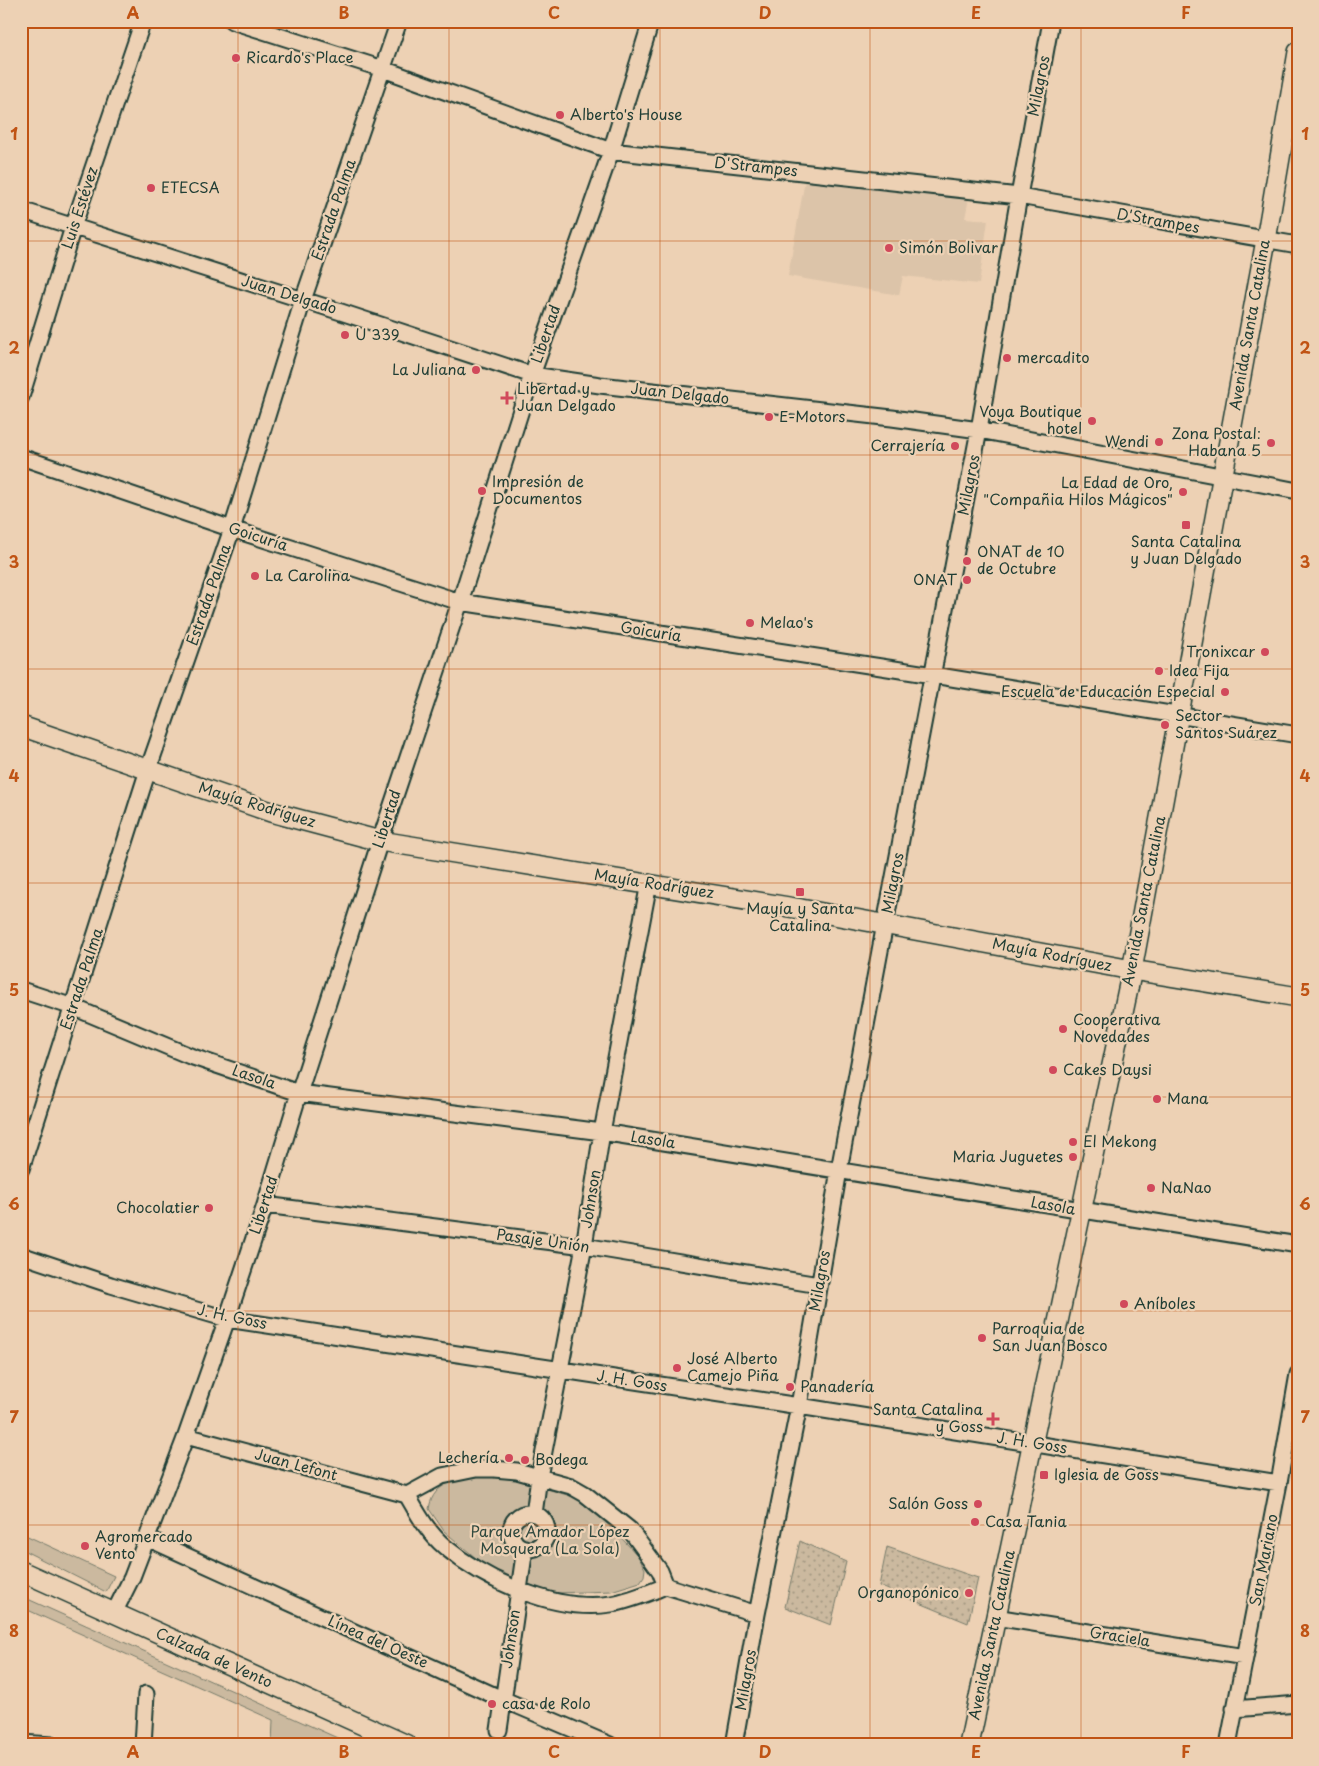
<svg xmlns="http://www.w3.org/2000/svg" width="1319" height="1766" font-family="'Playpen Sans',sans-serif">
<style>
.built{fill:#dcc4a9}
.green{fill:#cbb99f;stroke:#757b6a}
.garden{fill:url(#garden-dots);stroke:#757b6a}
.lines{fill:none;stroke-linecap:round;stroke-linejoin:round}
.minor-casing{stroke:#1f3d34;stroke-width:19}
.major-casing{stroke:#1f3d34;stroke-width:22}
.minor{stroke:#edd1b4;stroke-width:15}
.major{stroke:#edd1b4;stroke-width:19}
.grid{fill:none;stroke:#c05314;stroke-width:1;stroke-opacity:0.55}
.poi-dot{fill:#d1495b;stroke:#edd1b4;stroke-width:2}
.labels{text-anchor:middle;stroke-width:4.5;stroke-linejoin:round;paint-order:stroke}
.poi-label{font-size:15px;fill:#1f3d34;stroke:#edd1b4;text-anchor:start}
.street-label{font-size:15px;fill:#1f3d34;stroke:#edd1b4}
.park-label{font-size:15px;fill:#30493f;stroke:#edd1b4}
.neatline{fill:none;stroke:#c05314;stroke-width:2}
.grid-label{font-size:16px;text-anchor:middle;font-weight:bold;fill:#c05314}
</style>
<defs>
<pattern id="garden-dots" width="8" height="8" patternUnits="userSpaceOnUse" patternTransform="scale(1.25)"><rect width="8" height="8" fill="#cbb99f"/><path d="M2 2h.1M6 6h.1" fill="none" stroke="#a49882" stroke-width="1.8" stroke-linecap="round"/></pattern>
</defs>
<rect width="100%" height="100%" fill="#edd1b4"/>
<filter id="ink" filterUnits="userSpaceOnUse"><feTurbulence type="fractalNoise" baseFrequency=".02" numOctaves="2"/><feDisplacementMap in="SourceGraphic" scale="10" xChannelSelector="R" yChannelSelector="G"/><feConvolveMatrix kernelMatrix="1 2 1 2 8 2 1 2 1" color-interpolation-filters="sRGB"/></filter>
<g filter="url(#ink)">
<path class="built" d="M805 180 969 198 965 218 988 220 979 284 903 276 899 295 788 276Z"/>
<path class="green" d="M485 1477 514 1479 577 1498 614 1530 638 1556 645 1569 644 1576 640 1582 611 1591 556 1593 538 1588 490 1570 444 1531 429 1509C433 1480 461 1479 485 1477Z
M21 1533 114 1576 106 1592 21 1549Z
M21 1596 353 1745H272L273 1720 21 1607Z"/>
<path class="garden" d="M800 1541 846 1562 831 1625 785 1607Z
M887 1547 978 1578 968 1623 879 1586Z"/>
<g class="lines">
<g class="minor-casing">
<path id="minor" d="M232 21 383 69 611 151 1019 196 1298 245
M21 210 341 312 532 375 600 385 892 418 979 430 1298 491
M21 397 73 227 143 21
M21 457 232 529 460 602 933 675 1298 735
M21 990 73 1007 190 1056 299 1093 602 1132 1298 1245
M21 1169 148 770 232 529 303 300 399 21
M265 1205 584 1246 819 1285
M21 1255 111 1285 227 1319 799 1406 1279 1483
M186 1436 407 1495 442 1476 476 1469H494L517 1471 571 1486 585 1494 630 1530 660 1571 666 1586 757 1614
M407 1495C418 1514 428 1533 445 1547 486 1581 557 1613 611 1604 630 1601 648 1593 666 1586
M511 1531a18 18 0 1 1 36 0a18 18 0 1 1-36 0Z
M534 1514 539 1477 584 1246 602 1132 649 883
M147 1538 502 1699 610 1745
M114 1613 132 1577 186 1436 227 1319 265 1205 299 1093 380 841 460 602 532 375 611 151 651 21
M995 1617 1245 1657
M1234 1709 1298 1704
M499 1730 525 1548
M21 1743 52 1745
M143 1745 146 1694
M734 1745 757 1614 799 1406 839 1170 885 924 979 430 1019 196 1051 21
M1228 1745 1279 1483 1298 1374"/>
</g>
<g class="major-casing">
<path id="major" d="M21 726 271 812 380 841 801 909 1132 970 1298 997
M21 1571 407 1745
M969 1745 1132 970 1266 240 1298 52"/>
</g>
<use href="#minor" class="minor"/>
<use href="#major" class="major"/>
</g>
</g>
<path class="grid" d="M238 21V1745M449 21V1745M660 21V1745M870 21V1745M1081 21V1745M21 241H1298M21 455H1298M21 669H1298M21 883H1298M21 1097H1298M21 1311H1298M21 1525H1298"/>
<g class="poi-dot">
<circle cx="236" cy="58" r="5"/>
<circle cx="560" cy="115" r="5"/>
<circle cx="151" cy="188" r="5"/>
<circle cx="889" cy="248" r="5"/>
<circle cx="345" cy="335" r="5"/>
<circle cx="1007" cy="358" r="5"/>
<circle cx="476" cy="370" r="5"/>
<path d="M504.5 390.5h5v5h5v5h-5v5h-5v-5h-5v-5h5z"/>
<circle cx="769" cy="417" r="5"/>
<circle cx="1092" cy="421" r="5"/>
<circle cx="1159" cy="442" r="5"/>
<circle cx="1271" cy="443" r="5"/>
<circle cx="955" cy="446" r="5"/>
<circle cx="482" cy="491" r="5"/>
<circle cx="1183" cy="492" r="5"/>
<rect x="1181" y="520" width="10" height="10" rx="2.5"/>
<circle cx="967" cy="561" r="5"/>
<circle cx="255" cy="576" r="5"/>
<circle cx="967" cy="580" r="5"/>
<circle cx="750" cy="623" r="5"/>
<circle cx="1265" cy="652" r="5"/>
<circle cx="1159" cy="671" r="5"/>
<circle cx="1225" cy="692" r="5"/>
<circle cx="1165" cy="725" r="5"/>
<rect x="795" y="887" width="10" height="10" rx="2.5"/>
<circle cx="1063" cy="1029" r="5"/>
<circle cx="1053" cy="1070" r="5"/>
<circle cx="1157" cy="1099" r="5"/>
<circle cx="1073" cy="1142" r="5"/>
<circle cx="1073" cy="1157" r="5"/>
<circle cx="1151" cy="1188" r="5"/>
<circle cx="209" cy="1208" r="5"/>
<circle cx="1124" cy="1304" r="5"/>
<circle cx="982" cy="1338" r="5"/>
<circle cx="677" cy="1368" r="5"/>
<circle cx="790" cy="1387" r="5"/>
<path d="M990.5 1411.5h5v5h5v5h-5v5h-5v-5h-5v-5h5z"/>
<circle cx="509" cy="1458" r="5"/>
<circle cx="525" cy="1460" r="5"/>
<rect x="1039" y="1470" width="10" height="10" rx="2.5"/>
<circle cx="978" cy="1504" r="5"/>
<circle cx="975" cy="1522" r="5"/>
<circle cx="85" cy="1546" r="5"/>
<circle cx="969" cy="1593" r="5"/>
<circle cx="492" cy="1704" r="5"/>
</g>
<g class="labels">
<g class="poi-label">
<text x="246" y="63">Ricardo's Place</text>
<text x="570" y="120">Alberto's House</text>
<text x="161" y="193">ETECSA</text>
<text x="899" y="253">Simón Bolivar</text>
<text x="355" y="340">U 339</text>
<text x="1017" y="363">mercadito</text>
<text x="466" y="375" text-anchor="end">La Juliana</text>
<text x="517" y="394">Libertad y<tspan x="517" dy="17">Juan Delgado</tspan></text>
<text x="1082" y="417" text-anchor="end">Voya Boutique<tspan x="1082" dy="17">hotel</tspan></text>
<text x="779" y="422">E-Motors</text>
<text x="1261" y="439" text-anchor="end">Zona Postal:<tspan x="1261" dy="17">Habana 5</tspan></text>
<text x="1149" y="447" text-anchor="end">Wendi</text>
<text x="945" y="451" text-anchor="end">Cerrajería</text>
<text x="492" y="487">Impresión de<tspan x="492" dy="17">Documentos</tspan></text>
<text x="1173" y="488" text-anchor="end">La Edad de Oro,<tspan x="1173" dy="17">"Compañia Hilos Mágicos"</tspan></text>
<text x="1186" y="547" text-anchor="middle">Santa Catalina<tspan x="1186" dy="17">y Juan Delgado</tspan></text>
<text x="977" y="557">ONAT de 10<tspan x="977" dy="17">de Octubre</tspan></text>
<text x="265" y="581">La Carolina</text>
<text x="957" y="585" text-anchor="end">ONAT</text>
<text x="760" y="628">Melao's</text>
<text x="1255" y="657" text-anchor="end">Tronixcar</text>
<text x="1169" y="676">Idea Fija</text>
<text x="1215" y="697" text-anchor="end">Escuela de Educación Especial</text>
<text x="1175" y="721">Sector<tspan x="1175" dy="17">Santos Suárez</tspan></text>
<text x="800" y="914" text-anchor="middle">Mayía y Santa<tspan x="800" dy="17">Catalina</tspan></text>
<text x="1073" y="1025">Cooperativa<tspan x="1073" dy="17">Novedades</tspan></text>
<text x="1063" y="1075">Cakes Daysi</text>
<text x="1167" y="1104">Mana</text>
<text x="1083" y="1147">El Mekong</text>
<text x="1063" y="1162" text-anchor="end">Maria Juguetes</text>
<text x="1161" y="1193">NaNao</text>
<text x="199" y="1213" text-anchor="end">Chocolatier</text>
<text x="1134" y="1309">Aníboles</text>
<text x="992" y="1334">Parroquia de<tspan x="992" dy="17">San Juan Bosco</tspan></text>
<text x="687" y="1364">José Alberto<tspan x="687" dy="17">Camejo Piña</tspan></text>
<text x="800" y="1392">Panadería</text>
<text x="983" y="1415" text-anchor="end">Santa Catalina<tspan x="983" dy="17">y Goss</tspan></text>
<text x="499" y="1463" text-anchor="end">Lechería</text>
<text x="535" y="1465">Bodega</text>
<text x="1054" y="1480">Iglesia de Goss</text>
<text x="968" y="1509" text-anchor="end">Salón Goss</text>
<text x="985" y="1527">Casa Tania</text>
<text x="95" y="1542">Agromercado<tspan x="95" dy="17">Vento</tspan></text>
<text x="959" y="1598" text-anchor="end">Organopónico</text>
<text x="502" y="1709">casa de Rolo</text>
</g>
<g class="street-label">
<text transform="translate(1039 86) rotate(-79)" y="5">Milagros</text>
<text transform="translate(756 167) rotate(6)" y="5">D'Strampes</text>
<text transform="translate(80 208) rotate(-72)" y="5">Luis Estévez</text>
<text transform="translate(334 210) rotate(-71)" y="5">Estrada Palma</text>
<text transform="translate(1158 221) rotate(10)" y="5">D'Strampes</text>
<text transform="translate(289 295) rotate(17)" y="5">Juan Delgado</text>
<text transform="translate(1250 325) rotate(-80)" y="5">Avenida Santa Catalina</text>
<text transform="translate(546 334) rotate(-71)" y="5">Libertad</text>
<text transform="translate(680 394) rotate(6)" y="5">Juan Delgado</text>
<text transform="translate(969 485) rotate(-79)" y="5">Milagros</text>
<text transform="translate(258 537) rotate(18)" y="5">Goicuría</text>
<text transform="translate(209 595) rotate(-71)" y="5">Estrada Palma</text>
<text transform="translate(651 632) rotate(9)" y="5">Goicuría</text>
<text transform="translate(257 805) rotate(17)" y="5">Mayía Rodríguez</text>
<text transform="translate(387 819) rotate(-72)" y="5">Libertad</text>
<text transform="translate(893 883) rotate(-79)" y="5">Milagros</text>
<text transform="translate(654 884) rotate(9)" y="5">Mayía Rodríguez</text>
<text transform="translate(1144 901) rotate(-79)" y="5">Avenida Santa Catalina</text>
<text transform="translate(1052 955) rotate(11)" y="5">Mayía Rodríguez</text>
<text transform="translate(82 979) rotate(-72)" y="5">Estrada Palma</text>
<text transform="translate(254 1077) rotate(19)" y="5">Lasola</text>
<text transform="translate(653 1140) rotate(9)" y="5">Lasola</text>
<text transform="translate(591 1199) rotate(-81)" y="5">Johnson</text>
<text transform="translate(264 1205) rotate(-72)" y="5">Libertad</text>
<text transform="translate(1053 1206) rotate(10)" y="5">Lasola</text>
<text transform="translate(543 1241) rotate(8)" y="5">Pasaje Unión</text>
<text transform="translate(820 1281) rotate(-80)" y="5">Milagros</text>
<text transform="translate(232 1317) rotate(12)" y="5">J. H. Goss</text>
<text transform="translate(632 1381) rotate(9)" y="5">J. H. Goss</text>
<text transform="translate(1032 1443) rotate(9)" y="5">J. H. Goss</text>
<text transform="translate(296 1465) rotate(15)" y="5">Juan Lefont</text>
<text transform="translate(1264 1560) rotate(-79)" y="5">San Mariano</text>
<text transform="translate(992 1635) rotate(-78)" y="5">Avenida Santa Catalina</text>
<text transform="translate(1120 1637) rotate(9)" y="5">Graciela</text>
<text transform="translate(511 1639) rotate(-82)" y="5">Johnson</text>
<text transform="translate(378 1642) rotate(24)" y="5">Línea del Oeste</text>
<text transform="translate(214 1658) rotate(24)" y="5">Calzada de Vento</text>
<text transform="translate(746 1680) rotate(-80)" y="5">Milagros</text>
</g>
<g class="park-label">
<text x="550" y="1537">Parque Amador López<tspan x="550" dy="17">Mosquera (La Sola)</tspan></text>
</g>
</g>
<rect width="1319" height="1766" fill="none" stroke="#edd1b4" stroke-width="55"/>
<rect x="28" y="28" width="1264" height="1710" class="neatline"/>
<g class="grid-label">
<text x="133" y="19">A</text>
<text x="344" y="19">B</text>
<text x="554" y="19">C</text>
<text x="765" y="19">D</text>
<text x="976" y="19">E</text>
<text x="1186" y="19">F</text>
<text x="14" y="140">1</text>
<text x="1305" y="140">1</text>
<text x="14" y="354">2</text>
<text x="1305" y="354">2</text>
<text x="14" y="568">3</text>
<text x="1305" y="568">3</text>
<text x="14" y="782">4</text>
<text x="1305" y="782">4</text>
<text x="14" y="996">5</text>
<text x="1305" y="996">5</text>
<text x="14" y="1210">6</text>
<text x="1305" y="1210">6</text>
<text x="14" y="1423">7</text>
<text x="1305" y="1423">7</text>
<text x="14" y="1637">8</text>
<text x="1305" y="1637">8</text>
<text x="133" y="1758">A</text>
<text x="344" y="1758">B</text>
<text x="554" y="1758">C</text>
<text x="765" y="1758">D</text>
<text x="976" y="1758">E</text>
<text x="1186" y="1758">F</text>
</g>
</svg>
